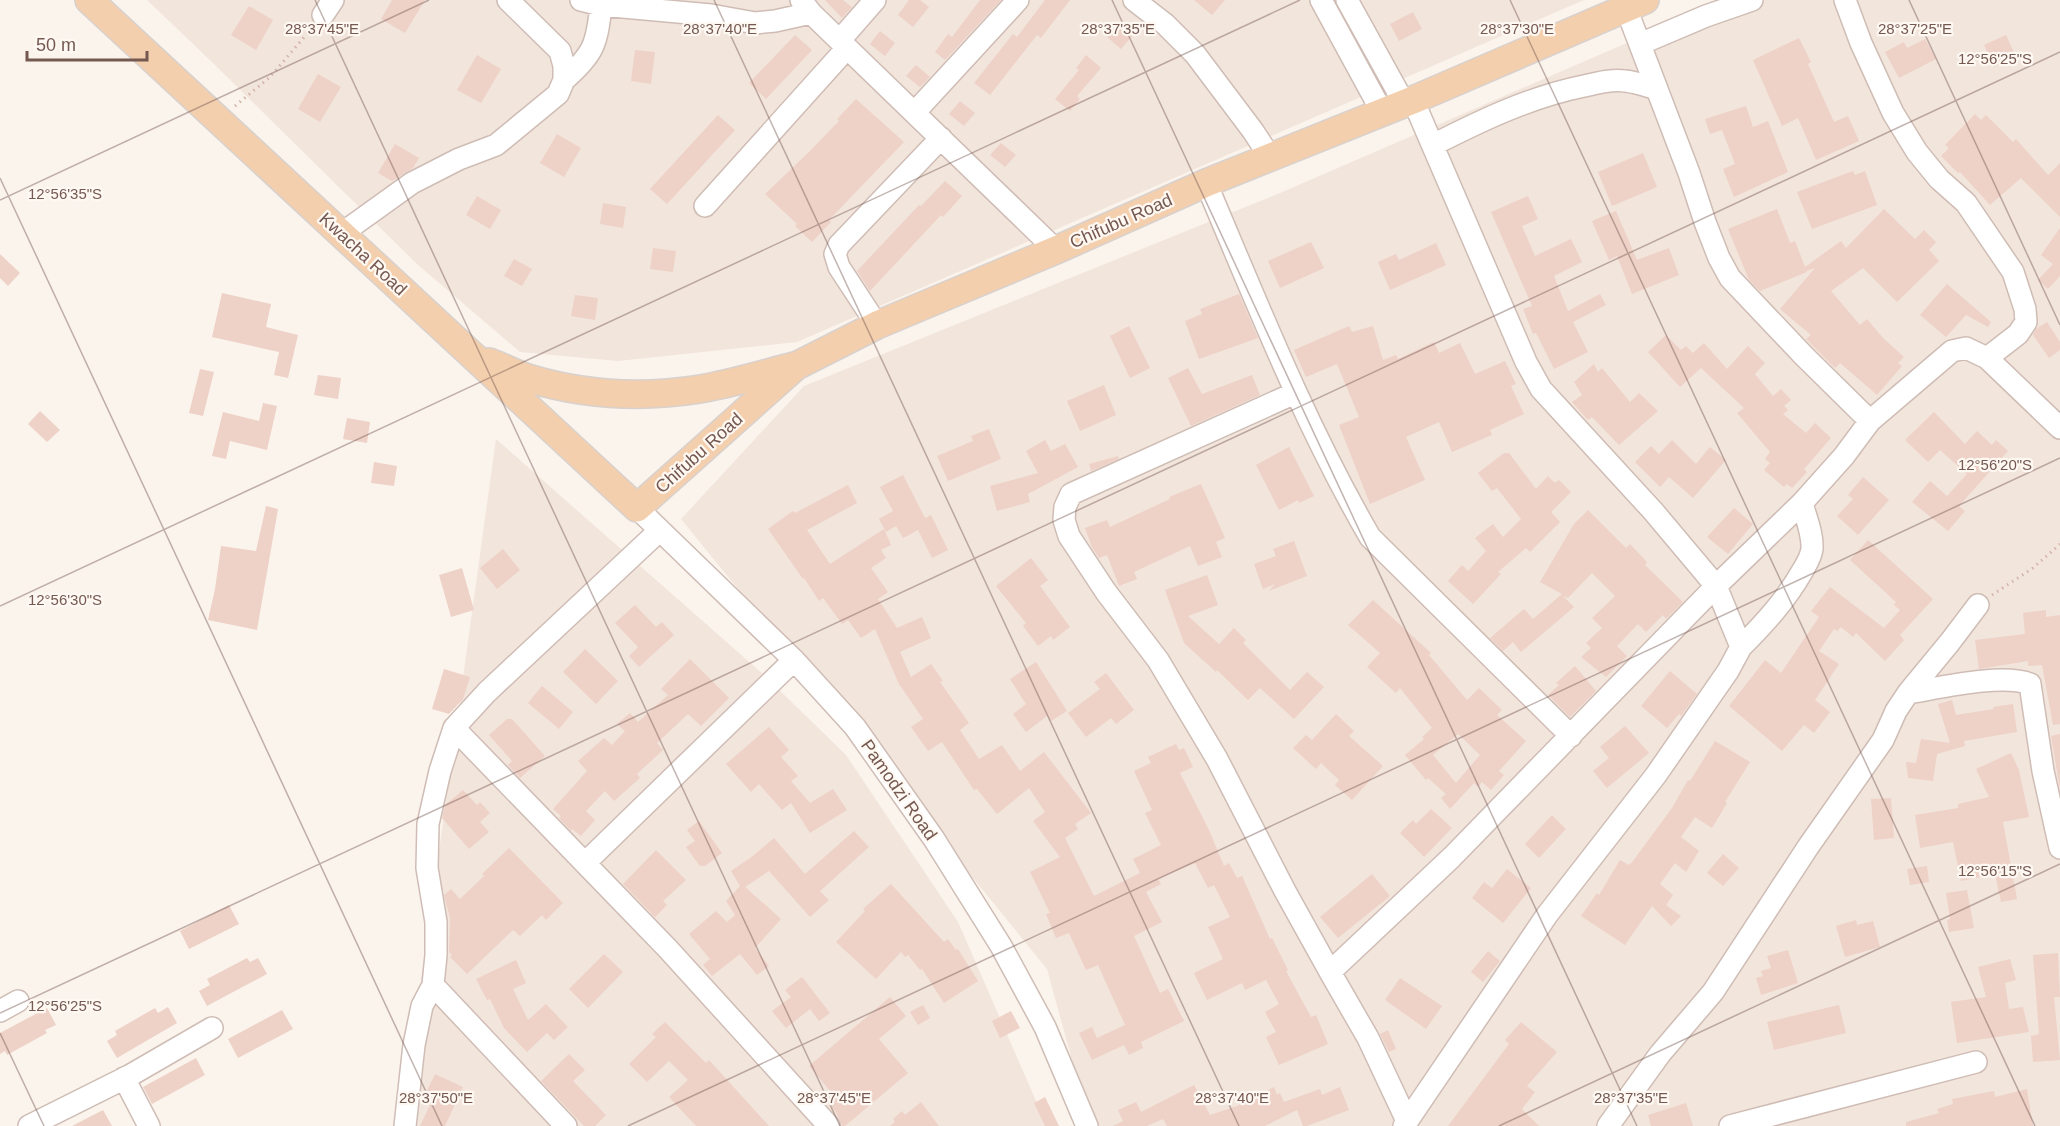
<svg xmlns="http://www.w3.org/2000/svg" width="2060" height="1126" font-family="Arial,sans-serif">
<style>
.residential{fill:#f2e5dc}
.building{fill:#eed1c7;fill-rule:evenodd}
.lines{fill:none;stroke-linecap:round;stroke-linejoin:round}
.minor-casing{stroke:#cfbdb5;stroke-width:24}
.major-casing{stroke:#d8d1ce;stroke-width:30}
.path{stroke:#d4b4a9;stroke-width:3;stroke-dasharray:1.5 4.5;stroke-linecap:butt}
.minor{stroke:#fff;stroke-width:21}
.major{stroke:#f3cfad;stroke-width:27}
.ticks{fill:none;stroke:#755951;stroke-width:1.5;stroke-opacity:0.45}
.labels{text-anchor:middle;stroke-width:4.5;stroke-linejoin:round;paint-order:stroke}
.street-label{font-size:18px;fill:#755951;stroke:#fef8f3}
.ticks-label{font-size:15px;text-anchor:middle;fill:#755951;stroke:#fef8f3;stroke-width:4.5;stroke-linejoin:round;paint-order:stroke}
</style>
<rect width="100%" height="100%" fill="#fbf4ed"/>
<path class="residential" d="M147 0H1584L797 342 618 361 520 352 417 264 214 64Z
M1726 0H2060V1126H1090L1047 969 681 519 804 386 1280 193Z
M496 439 765 676 846 755 958 922 1047 1126H401Z"/>
<path class="building" d="M392 0H425L405 33 381 19Z
M825 0H843L852 7 842 18Z
M909 0H920L929 7 913 27 898 15Z
M980 0H1001L945 60 935 52 948 34 952 37Z
M1045 0H1070L1041 38 1037 35 990 95 974 83 1013 34 1017 37Z
M1194 0H1225L1212 15Z
M249 6 273 20 256 50 231 35Z
M1413 12 1422 29 1399 41 1390 24Z
M1117 24 1132 36 1121 49 1107 37Z
M880 31 895 43 885 56 870 44Z
M795 35 812 50 766 99 749 83Z
M2006 35 2016 57 1994 67 1984 45Z
M1799 38 1811 62 1808 64 1834 122 1848 116 1859 141 1816 160 1798 118 1782 126 1753 60Z
M1925 39 1936 59 1899 78 1885 52 1904 42 1907 48Z
M635 50 655 52 651 84 631 81Z
M477 55 501 69 481 103 457 90Z
M1086 55 1101 68 1077 96 1080 99 1070 111 1055 99 1079 70 1076 68Z
M916 65 930 77 920 87 906 76Z
M318 74 341 87 320 122 298 109Z
M856 99 904 142 829 220 831 222 812 242 795 226 797 224 765 194 809 152 839 121 837 119Z
M960 101 975 113 964 126 949 114Z
M1746 106 1753 127 1768 121 1788 172 1734 197 1723 169 1735 164 1722 130 1710 134 1705 119Z
M1975 114 1981 120 1986 115 2013 142 2016 139 2048 175 2060 163V217L2021 178 1990 205 1960 172 1958 173 1941 156 1949 148 1945 145Z
M718 115 735 130 667 204 650 189Z
M557 134 581 148 564 177 540 163Z
M1001 143 1016 155 1005 167 990 155Z
M395 144 419 158 413 168 392 181 378 173Z
M1643 153 1657 187 1612 206 1598 172Z
M1853 171 1855 175 1865 171 1877 205 1812 229 1797 192Z
M945 181 962 196 943 217 941 215 870 291 857 271 919 205 921 206Z
M477 196 501 210 490 229 466 215Z
M1528 196 1538 219 1522 226 1535 256 1571 239 1582 262 1554 276 1568 311 1600 294 1606 305 1573 322 1588 352 1554 369 1536 333 1533 334 1523 309 1532 306 1491 212Z
M603 203 626 207 623 228 600 224Z
M1777 209 1790 243 1795 241 1805 267 1841 241 1846 248 1884 209 1915 239 1924 230 1936 242 1929 250 1939 261 1897 302 1863 268 1831 291 1860 325 1867 319 1883 338 1904 357 1898 363 1902 366 1877 395 1840 363 1835 368 1806 339 1811 335 1780 309 1815 268 1807 271 1806 270 1807 272 1760 291 1749 280 1728 229Z
M1616 211 1637 260 1669 248 1679 275 1632 294 1617 256 1609 260 1592 221Z
M2060 228V276L2048 289 2038 280 2053 264 2041 255Z
M1311 242 1324 268 1280 288 1268 261Z
M1436 243 1446 265 1390 290 1378 262 1396 254 1399 260Z
M653 248 676 251 673 272 650 269Z
M0 254 20 273 8 286 0 278Z
M514 259 532 269 522 286 504 276Z
M1947 284 1991 322 1988 327 1966 315 1946 337 1920 315Z
M222 293 271 304 266 327 298 335 288 378 274 375 279 352 212 337Z
M1239 294 1258 338 1199 359 1185 321 1202 314 1200 309Z
M575 295 598 298 595 320 571 316Z
M2047 322 2060 342V350L2049 358 2033 335 2036 329Z
M1129 326 1150 368 1130 378 1110 336Z
M1349 326 1352 332 1373 326 1383 360 1396 355 1398 359 1434 342 1439 353 1460 343 1475 374 1505 361 1516 384 1511 386 1524 414 1490 430 1492 435 1452 452 1439 422 1406 437 1425 480 1370 504 1339 425 1359 417 1337 364 1306 377 1294 350Z
M1666 335 1681 350 1686 346 1693 353 1704 343 1727 369 1748 346 1765 363 1755 374 1773 396 1781 389 1791 400 1784 406 1788 410 1783 414 1806 433 1815 423 1831 438 1804 469 1807 472 1792 488 1787 484 1784 487 1764 470 1770 463 1765 459 1770 452 1737 413 1744 408 1701 368 1680 387 1648 352Z
M1594 364 1598 372 1602 368 1630 402 1639 393 1658 411 1619 445 1592 417 1588 420 1572 402 1582 395 1574 382Z
M1188 368 1202 394 1252 375 1260 395 1191 426 1168 378Z
M200 369 214 372 203 416 189 413Z
M318 375 341 378 338 399 314 395Z
M1104 385 1116 415 1080 431 1067 401Z
M263 403 277 406 267 450 230 441 226 459 212 456 223 412 259 421Z
M40 411 60 430 47 442 28 424Z
M1934 412 1965 444 1977 431 1992 445 1996 440 2008 451 1959 506 1965 511 1948 531 1912 502 1930 481 1947 496 1967 474 1940 450 1928 462 1905 440Z
M347 418 370 422 367 443 343 439Z
M989 429 1001 459 948 481 937 456 973 441 971 436Z
M1045 440 1051 451 1065 444 1078 467 1028 494 1030 502 997 511 990 486 1038 473 1026 451Z
M1672 440 1696 464 1710 447 1726 460 1693 498 1669 477 1660 487 1635 462 1651 446 1659 454Z
M1289 447 1314 496 1299 503 1298 500 1279 510 1256 465Z
M1504 453H1509L1536 489 1548 476 1555 483 1559 480 1571 492 1551 512 1560 522 1530 552 1526 548 1498 572 1501 574 1473 604 1448 581 1462 565 1468 571 1486 551 1475 538 1493 524 1503 537 1521 519 1497 488 1492 491 1478 473Z
M1118 456 1119 459 1091 471 1089 464Z
M374 462 397 466 394 486 371 483Z
M903 475 925 518 931 515 948 550 932 558 918 530 903 538 896 526 886 532 879 519 893 511 880 487Z
M1863 477 1889 500 1858 535 1837 516 1853 499 1848 495Z
M1201 484 1225 538 1216 542 1222 557 1198 566 1190 546 1134 572 1137 579 1119 586 1107 555 1099 558 1092 547 1085 528 1107 520 1110 527 1170 499 1169 497Z
M848 485 857 503 807 530 830 564 884 529 891 545 881 550 886 558 871 568 888 592 878 599 897 628 922 617 931 638 900 652 911 677 931 664 943 681 940 682 969 723 960 730 979 759 1002 745 1020 771 1044 752 1091 813 1075 824 1078 829 1065 838 1094 896 1140 873 1133 859 1161 845 1145 813 1152 810 1134 771 1151 763 1148 757 1176 744 1179 750 1184 748 1193 767 1180 773 1209 830 1224 866 1229 863 1237 878 1242 876 1270 939 1272 938 1288 970 1286 971 1311 1017 1316 1015 1328 1044 1279 1065 1266 1037 1276 1032 1265 1012 1279 1004 1266 980 1245 990 1242 983 1207 1000 1194 973 1223 959 1208 927 1230 917 1214 885 1208 888 1195 863 1158 879 1161 884 1146 892 1162 922 1134 936 1160 993 1168 989 1184 1021 1141 1042 1143 1048 1129 1055 1124 1045 1092 1060 1079 1033 1092 1027 1097 1038 1125 1025 1098 965 1086 970 1069 933 1056 938 1046 914 1050 913 1030 872 1060 857 1033 821 1045 812 1029 788 997 814 977 789 974 790 942 742 928 751 911 727 923 719 899 684 875 629 861 638 848 620 842 624 823 598 819 601 804 578 803 579 768 529 793 511 795 513Z
M266 506 278 509 257 630 208 620 215 589 221 546 256 551Z
M1734 508 1753 524 1728 554 1707 537Z
M1588 510 1626 548 1630 544 1647 562 1645 565 1683 602 1666 619 1663 615 1646 632 1638 624 1617 646 1627 656 1606 677 1581 657 1591 648 1586 643 1602 628 1592 618 1615 596 1592 573 1568 598 1563 596 1574 607 1521 652 1513 642 1503 651 1490 638 1524 609 1533 619 1562 594 1540 582 1574 524Z
M1868 540 1933 599 1900 635 1904 640 1885 661 1856 633 1853 637 1841 627 1837 631 1834 629 1819 651 1839 664 1815 700 1830 712 1814 733 1804 725 1782 751 1729 706 1765 660 1781 673 1819 617 1811 611 1830 587 1884 628 1900 610 1894 605 1896 602 1850 560Z
M1294 541 1307 576 1269 591 1275 584 1263 589 1254 564 1276 556 1273 549Z
M503 549 520 570 497 589 480 568Z
M1031 558 1048 580 1040 586 1070 627 1053 640 1051 636 1038 646 1023 626 1026 623 996 586Z
M462 568 474 610 451 617 439 575Z
M1207 575 1218 605 1188 616 1219 644 1234 628 1246 640 1243 643 1290 690 1307 672 1324 687 1294 719 1260 688 1248 700 1217 670 1216 672 1184 643 1165 590Z
M1373 600 1431 653 1429 655 1467 700 1479 688 1502 710 1497 715 1526 741 1499 771 1504 775 1491 790 1482 782 1478 787 1474 783 1450 809 1441 798 1446 794 1428 778 1426 780 1405 755 1424 739 1422 737 1432 728 1400 688 1396 693 1367 667 1380 653 1348 625ZM1458 734 1480 755 1456 783 1433 755Z
M635 605 656 627 662 622 674 635 639 667 629 656 638 647 615 623Z
M2046 610V617L2060 615V724L2053 725 2042 665 2028 666V661L1979 669 1975 640 2025 634 2023 613Z
M585 649 618 681 596 704 563 672Z
M690 659 729 698 701 726 688 714 657 743 663 750 637 774 640 778 614 801 605 791 586 811 595 820 581 836 572 829 571 831 559 818 561 816 553 809 587 771 578 761 604 738 612 745 625 731 617 724 630 713 638 722 668 695 661 689Z
M1036 662 1067 711 1051 721 1047 716 1026 732 1013 714 1026 704 1010 679Z
M1575 666 1596 691 1570 717 1548 695 1559 685 1556 683Z
M444 669 470 677 463 699 449 714 432 709Z
M1670 671 1697 694 1681 716 1679 714 1667 728 1641 706Z
M1106 673 1134 710 1116 724 1111 718 1086 737 1068 713 1100 689 1094 682Z
M542 686 573 712 559 729 528 703Z
M1952 700 1956 715 1994 709 1993 707 2013 704 2017 732 1964 741 1965 746 1937 754 1933 781 1908 778 1906 762 1916 763 1921 739 1950 743 1938 704Z
M1336 714 1354 731 1349 736 1383 766 1352 800 1335 785 1339 780 1321 763 1316 769 1293 748 1306 735 1312 740Z
M507 719H512L545 756 520 778 508 765 512 761 489 735Z
M1625 726 1649 753 1607 788 1593 771 1609 758 1600 747Z
M769 727 789 750 781 757 798 776 791 781 810 803 833 789 847 810 810 833 791 803 782 810 759 784 751 792 726 764Z
M2060 734V789L2051 736Z
M1715 741 1750 762 1725 802 1727 803 1712 828 1695 817 1681 837 1699 851 1686 872 1675 863 1660 884 1673 895 1666 905 1681 916 1671 926 1652 906 1625 945 1581 916 1597 893 1599 895 1620 860 1629 865 1633 861 1672 808 1688 780 1690 781Z
M2011 753 2019 770 2029 817 2003 822 2017 899 2001 902 1995 874 1961 881 1953 842 1920 848 1915 815 1958 808V804L1989 797 1976 769Z
M463 790 477 805 480 802 490 813 480 822 489 832 469 849 442 818 445 805Z
M1891 798 1894 838 1874 840 1871 799Z
M1431 809 1452 828 1424 857 1400 833 1413 820 1416 824Z
M1552 815 1566 829 1539 858 1525 844Z
M699 821 722 853 705 866H700L686 847 695 841 687 830Z
M854 831 869 847 820 891 829 900 810 917 769 871 745 887 781 919 755 948 769 966 757 975 740 954 712 976 703 965 710 959 689 934 716 911 727 922 735 915 726 901 740 886 731 871 753 856 774 838 805 874Z
M509 848 563 903 546 920 542 915 520 936 513 930 467 974 450 957 452 955 449 952 450 918 444 895 451 889 460 899 484 876 482 874Z
M656 850 686 880 663 901 667 905 655 917 623 884Z
M1723 854 1739 868 1723 886 1707 873Z
M1927 866 1929 882 1910 885 1907 869Z
M1507 869 1531 888 1503 923 1472 898 1484 882 1492 888Z
M1372 874 1390 896 1338 938 1320 917Z
M891 884 944 942 948 939 956 950 958 949 978 981 944 1003 922 969 920 970 908 955 905 957 901 952 876 979 836 942 865 911 863 909Z
M1967 890 1974 928 1949 932 1947 920 1950 919 1946 893Z
M229 905 239 924 189 949 180 931Z
M1856 920 1857 925 1873 921 1880 947 1845 957 1836 926Z
M1788 950 1798 983 1761 995 1756 978 1763 976 1761 971 1771 968 1767 956Z
M1488 951 1500 961 1483 982 1471 972Z
M2058 953 2060 997H2054L2060 1060 2033 1062 2031 1036 2039 1034 2033 955Z
M604 954 623 972 588 1008 569 989Z
M247 958 250 962 258 958 267 974 207 1006 199 991 210 985 207 979Z
M2010 959 2016 980 2005 983 2009 1009 2023 1007 2029 1032 1957 1043 1951 1002 1986 997 1978 967Z
M516 960 526 983 513 989 528 1020 546 1004 568 1027 554 1040 547 1033 527 1052 504 1028 490 999 487 1000 476 979Z
M802 977 830 1013 819 1021 810 1009 786 1028 772 1011 791 997 785 990Z
M1400 978 1442 1006 1426 1029 1385 1000Z
M890 997 906 1016 879 1039 908 1073 845 1126H842L836 1112 824 1098 831 1092 809 1066Z
M923 1005 930 1018 918 1025 910 1012Z
M1839 1005 1846 1033 1774 1050 1767 1022Z
M168 1007 177 1023 117 1058 107 1041 117 1035 115 1031 155 1008 158 1013Z
M47 1008 56 1025 45 1030 47 1033 7 1055 5 1051 0 1054V1033Z
M282 1010 293 1029 238 1058 228 1039Z
M1011 1011 1020 1028 1000 1038 992 1021Z
M665 1022 706 1063 709 1060 769 1126H696L669 1097 688 1080 669 1061 647 1082 629 1064 656 1037 652 1034Z
M1521 1022 1557 1052 1527 1086 1535 1092 1522 1109 1539 1126H1448L1509 1044 1505 1040Z
M1388 1030 1396 1049 1389 1052 1380 1034Z
M569 1054 585 1070 573 1081 606 1115 595 1126H584L541 1081Z
M196 1058 205 1075 152 1104 143 1087Z
M435 1074 463 1087 445 1126H420L434 1097 426 1093Z
M1194 1085 1210 1115 1237 1106 1274 1087 1277 1095 1280 1093 1284 1102 1320 1089 1322 1095 1340 1087 1349 1110 1307 1126H1303L1297 1110 1265 1126H1167L1163 1119 1147 1126H1113L1123 1121 1118 1110 1136 1102 1141 1112Z
M2027 1089 2033 1126H1906V1122L1939 1113 1937 1109 1953 1104 1952 1099 1994 1091 1995 1097Z
M1045 1097 1059 1126H1045L1034 1103Z
M921 1102 939 1126H890L895 1122 893 1119 902 1111 905 1115Z
M1686 1103 1693 1126H1651L1648 1115Z
M103 1110 112 1126H72Z"/>
<g class="lines">
<g class="minor-casing">
<path id="minor" d="M581 0 601 5 711 15 755 23 775 21 811 13
M801 0 811 13 1056 250
M1134 0 1165 24 1195 54 1253 131 1270 157
M1321 0 1382 112
M1347 0 1404 103
M1845 0 1861 43 1893 113 1917 152 1939 179 1966 203 2013 272 2025 309 2026 322 2018 334 1987 358
M323 15 333 0
M840 40 875 0
M1640 44 1706 16 1752 0
M564 80C594 54 597 44 601 5
M915 112 1018 0
M1433 145C1482 120 1530 97 1584 86 1597 83 1612 79 1625 81 1636 82 1647 86 1657 89
M1206 183C1257 303 1305 425 1370 537L1571 736
M705 206 847 48
M341 234 412 183 459 159 496 145 558 94 564 80V66L560 51 508 0
M877 325 839 267 835 254 839 245 941 138
M1295 393 1071 494 1065 507 1064 520 1069 536 1106 592 1158 660 1217 759 1285 891 1330 972
M1870 421 1952 351 1966 348 1987 358 2060 428
M637 508 794 660 855 727 934 839 1001 946 1045 1027 1087 1126
M659 531 487 692 454 728 668 949 829 1126
M1741 647C1765 623 1786 600 1803 570 1807 563 1811 557 1812 549 1813 534 1806 518 1802 503
M1908 693 1950 642 1978 605
M585 863 794 660
M433 985 566 1126
M0 1011 18 1001
M124 1078 149 1126
M1407 1121 1368 1038 1330 972 1452 857 1716 586 1802 503 1844 456 1870 421 1804 356 1730 278 1719 258 1705 222 1689 173 1626 8
M29 1126 129 1076 212 1028
M405 1126 414 1045 422 1006 433 985 436 955V922L427 868 428 824 440 771 454 728
M1404 1126 1547 915 1656 775 1728 671 1741 647 1716 586 1653 511 1541 389 1526 362 1413 100
M1608 1126 1660 1054 1713 992 1808 847 1883 740 1896 711 1908 693C1939 688 2002 673 2030 684L2043 771 2060 848
M1730 1126 1976 1062"/>
</g>
<g class="major-casing">
<path id="major" d="M89 0 637 508 796 366 877 325 927 304 1056 250 1206 183 1413 100 1645 0
M489 362C503 367 517 375 531 379 585 395 644 398 700 389 731 384 763 374 794 366"/>
</g>
<path class="path" d="M235 106 270 77 312 28
M1992 595 2033 568 2060 544"/>
<use href="#minor" class="minor"/>
<use href="#major" class="major"/>
</g>
<path class="ticks" d="M315 0 840 1126M714 0 1239 1126M1112 0 1637 1126M1510 0 2035 1126M1909 0 2060 325M0 178 442 1126M0 200 429 0M0 606 1300 0M0 1013 2060 52M0 1033 44 1126M628 1126 2060 458M1499 1126 2060 864"/>
<g class="labels">
<g class="street-label">
<text transform="translate(1121 221) rotate(-24)" y="6">Chifubu Road</text>
<text transform="translate(363 254) rotate(43)" y="6">Kwacha Road</text>
<text transform="translate(699 453) rotate(-42)" y="6">Chifubu Road</text>
<text transform="translate(899 790) rotate(55)" y="6">Pamodzi Road</text>
</g>
</g>
<g class="ticks-label">
<text x="322" y="34">28°37'45"E</text>
<text x="720" y="34">28°37'40"E</text>
<text x="1118" y="34">28°37'35"E</text>
<text x="1517" y="34">28°37'30"E</text>
<text x="1915" y="34">28°37'25"E</text>
<text x="1995" y="64">12°56'25"S</text>
<text x="65" y="199">12°56'35"S</text>
<text x="1995" y="470">12°56'20"S</text>
<text x="65" y="605">12°56'30"S</text>
<text x="1995" y="876">12°56'15"S</text>
<text x="65" y="1011">12°56'25"S</text>
<text x="436" y="1103">28°37'50"E</text>
<text x="834" y="1103">28°37'45"E</text>
<text x="1232" y="1103">28°37'40"E</text>
<text x="1631" y="1103">28°37'35"E</text>
</g>
<path d="M27 51v9h120v-9" fill="none" stroke="#755951" stroke-width="3"/>
<text x="36" y="51" font-size="18" fill="#755951" stroke="#fef8f3" stroke-width="4.5" paint-order="stroke">50 m</text>
</svg>
